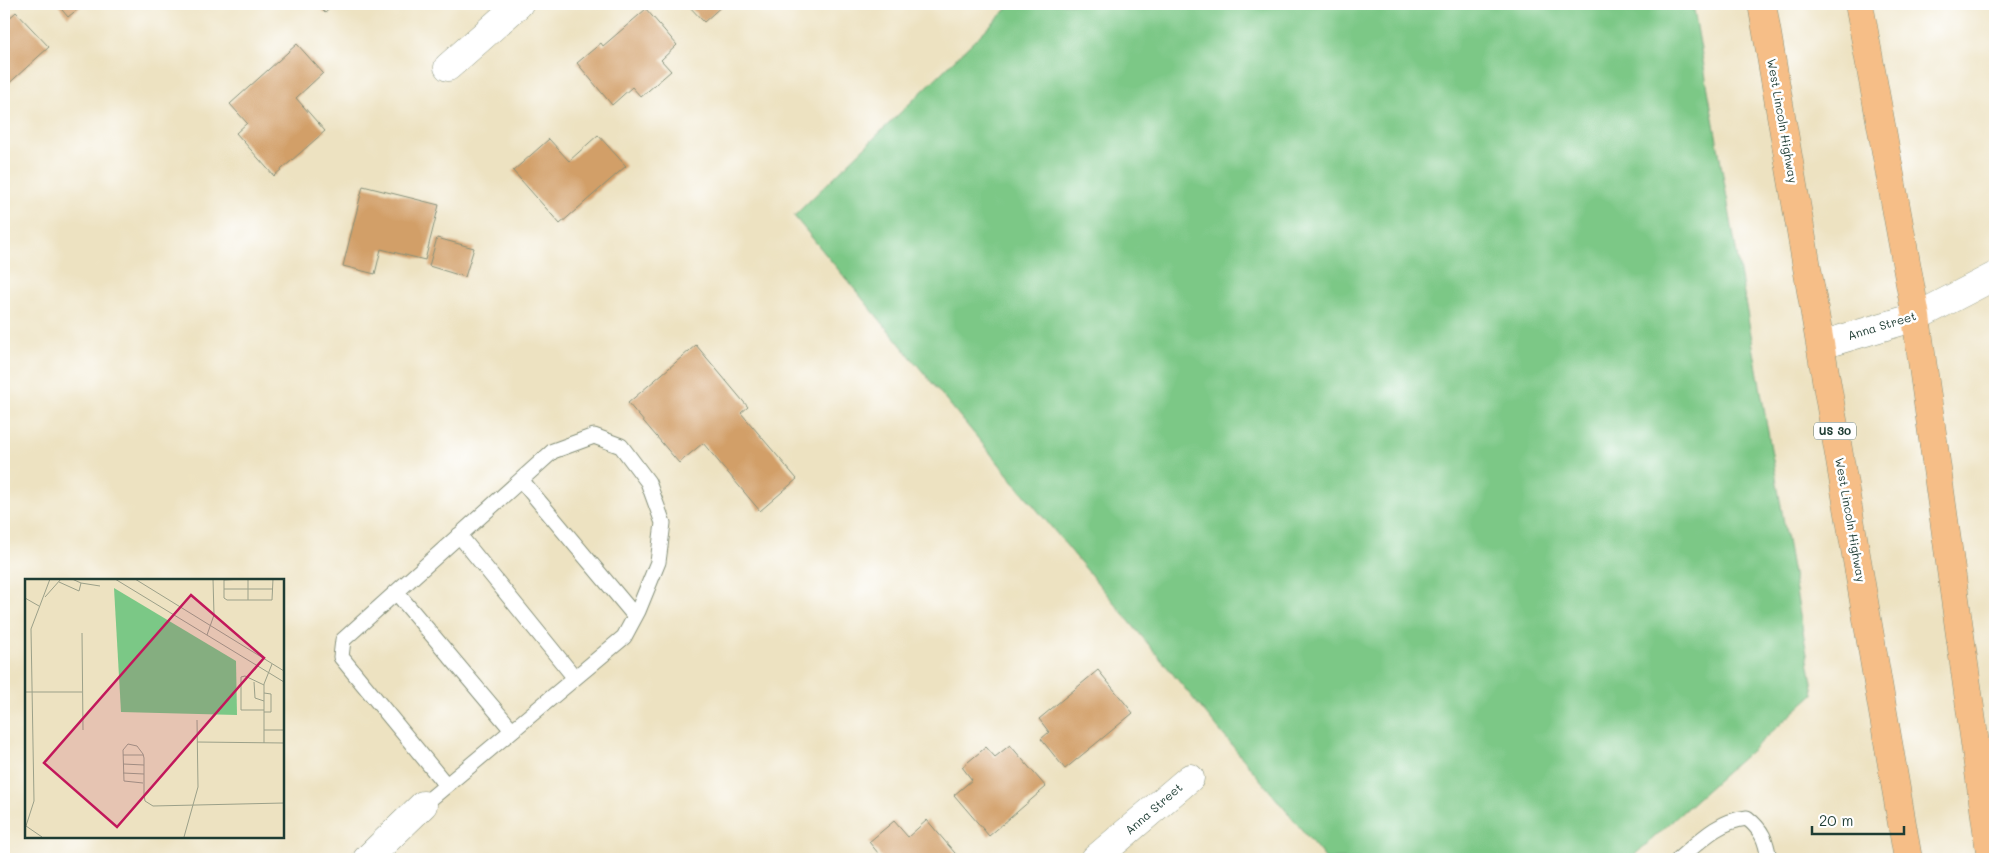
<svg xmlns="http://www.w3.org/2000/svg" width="1999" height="863" font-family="Mali,sans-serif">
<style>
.green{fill:#7bc886;stroke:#4d825d}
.building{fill:#d29f67}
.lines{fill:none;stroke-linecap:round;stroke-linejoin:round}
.service-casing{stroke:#86907a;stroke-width:17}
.minor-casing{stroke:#86907a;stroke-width:29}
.tertiary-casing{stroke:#86907a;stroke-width:29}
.primary-casing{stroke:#86907a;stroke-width:29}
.service{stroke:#fff;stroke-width:15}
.minor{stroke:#fff;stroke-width:28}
.tertiary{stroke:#fff;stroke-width:28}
.primary{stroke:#f6be87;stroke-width:28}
.labels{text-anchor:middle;stroke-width:5;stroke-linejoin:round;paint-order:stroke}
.shield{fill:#fff;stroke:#627771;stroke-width:1}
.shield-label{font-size:11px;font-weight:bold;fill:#1f3d34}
.street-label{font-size:12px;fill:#1f3d34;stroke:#fff}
.inset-road{fill:none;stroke:#9ba089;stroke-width:1}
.view{fill:#c2185b;fill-opacity:0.15;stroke:#c2185b;stroke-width:2.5}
.inset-edge{fill:none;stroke:#1f3d34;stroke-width:2.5}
</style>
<rect width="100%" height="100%" fill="#fff"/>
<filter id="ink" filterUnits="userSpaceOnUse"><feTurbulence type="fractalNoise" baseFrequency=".02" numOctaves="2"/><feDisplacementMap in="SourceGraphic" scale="10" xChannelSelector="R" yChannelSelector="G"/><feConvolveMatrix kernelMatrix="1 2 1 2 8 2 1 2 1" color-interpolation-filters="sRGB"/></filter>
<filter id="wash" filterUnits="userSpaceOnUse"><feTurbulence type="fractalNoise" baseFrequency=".0096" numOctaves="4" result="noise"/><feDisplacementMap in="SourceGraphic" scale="20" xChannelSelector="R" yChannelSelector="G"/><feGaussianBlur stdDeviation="1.12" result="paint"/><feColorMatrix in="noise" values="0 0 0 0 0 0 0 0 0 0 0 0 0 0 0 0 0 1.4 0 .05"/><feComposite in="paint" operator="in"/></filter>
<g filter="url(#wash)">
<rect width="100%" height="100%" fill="#ede2c1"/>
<path class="green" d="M1012 4H1693L1814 694 1630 859H1326L794 216Z"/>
<g id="blocks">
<path class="building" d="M57 4H84L68 17Z
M317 4H335L325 13Z
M687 4H724L704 22Z
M646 9 677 45 661 60 671 71 641 97 632 87 612 105 577 63 601 43 603 46Z
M16 12 49 47 4 88V23Z
M297 44 323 73 296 98 325 131 274 176 236 133 247 123 230 104Z
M598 135 626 166 560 224 513 171 549 139 569 161Z
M363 186 439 205 425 260 381 249 375 274 343 266Z
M437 238 474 248 465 277 429 266Z
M696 345 748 407 741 413 797 479 760 511 703 443 679 463 628 403Z
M1098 670 1133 713 1065 769 1041 739 1049 732 1039 719Z
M1010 745 1046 787 989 836 954 795 972 780 962 767 986 747 995 757Z
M927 820 960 859H883L869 842 894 821 908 837Z"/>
</g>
</g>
<g filter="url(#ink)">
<use href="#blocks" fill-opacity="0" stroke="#86907a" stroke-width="1"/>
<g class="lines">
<g class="service-casing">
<path id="service" d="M521 480 635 616
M459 535 575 678
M396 592 512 730
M423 805 624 637 638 611 658 562 663 523 648 482 621 446 594 436 553 451 343 640 341 657 446 785
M1679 859C1700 841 1718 821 1747 818 1762 830 1766 840 1769 859"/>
</g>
<g class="minor-casing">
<path id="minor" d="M448 67 519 4
M367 859 423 805
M1095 859 1190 778"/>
</g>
<g class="tertiary-casing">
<path id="tertiary" d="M1821 345 1916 317 1995 276"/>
</g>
<g class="primary-casing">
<path id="primary" d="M1762 4 1908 859
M1859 4 1916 317 1991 859"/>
</g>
<use href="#service" class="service"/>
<use href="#minor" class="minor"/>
<use href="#tertiary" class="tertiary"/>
<use href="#primary" class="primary"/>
</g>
</g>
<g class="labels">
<rect class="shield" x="1814" y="422.5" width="42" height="17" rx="4"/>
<g class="shield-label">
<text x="1835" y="435">US 30</text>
</g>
<g class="street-label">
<text transform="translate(1782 121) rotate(80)" y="4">West Lincoln Highway</text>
<text transform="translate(1882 326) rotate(-17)" y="4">Anna Street</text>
<text transform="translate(1850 520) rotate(80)" y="4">West Lincoln Highway</text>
<text transform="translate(1154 809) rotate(-41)" y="4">Anna Street</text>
</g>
</g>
<g transform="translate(25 579)">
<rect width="259" height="259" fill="#ede2c1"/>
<path d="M89 9 211 82 212 136 96 133Z" fill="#7bc886"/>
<path class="inset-road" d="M90 0 259 103M110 0 259 92M199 0V19L202 21H223V0M199 1 218 0M34 3 54 12 56 4 47 0M56 4 75 7M199 10H248M20 18 36 0M0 19 14 27M223 21H247L248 0M57 54 58 151M182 56 189 36 188 0M229 103 230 119 239 122M239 106 220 97 216 98V131H239M0 113H57M239 114 246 115V133H239M239 151H259M172 163 259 164M239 164V105L247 85M98 176H118M98 185 119 186M98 194 119 195M118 204 99 202 98 171 103 165 112 167 118 175 119 179V216L120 222 128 227 259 224M1 247 17 258M0 250 9 222 6 50 25 0M159 258 173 208 172 141"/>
<path class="view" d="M166 16 239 79 92 248 19 184Z"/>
<rect width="259" height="259" class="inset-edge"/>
</g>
<rect width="1999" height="863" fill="none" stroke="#fff" stroke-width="20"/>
<path d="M1812 826v8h92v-8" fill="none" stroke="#1f3d34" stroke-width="2.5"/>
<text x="1819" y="826" font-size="15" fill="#1f3d34" stroke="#ffffff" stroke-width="4" paint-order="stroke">20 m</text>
</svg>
